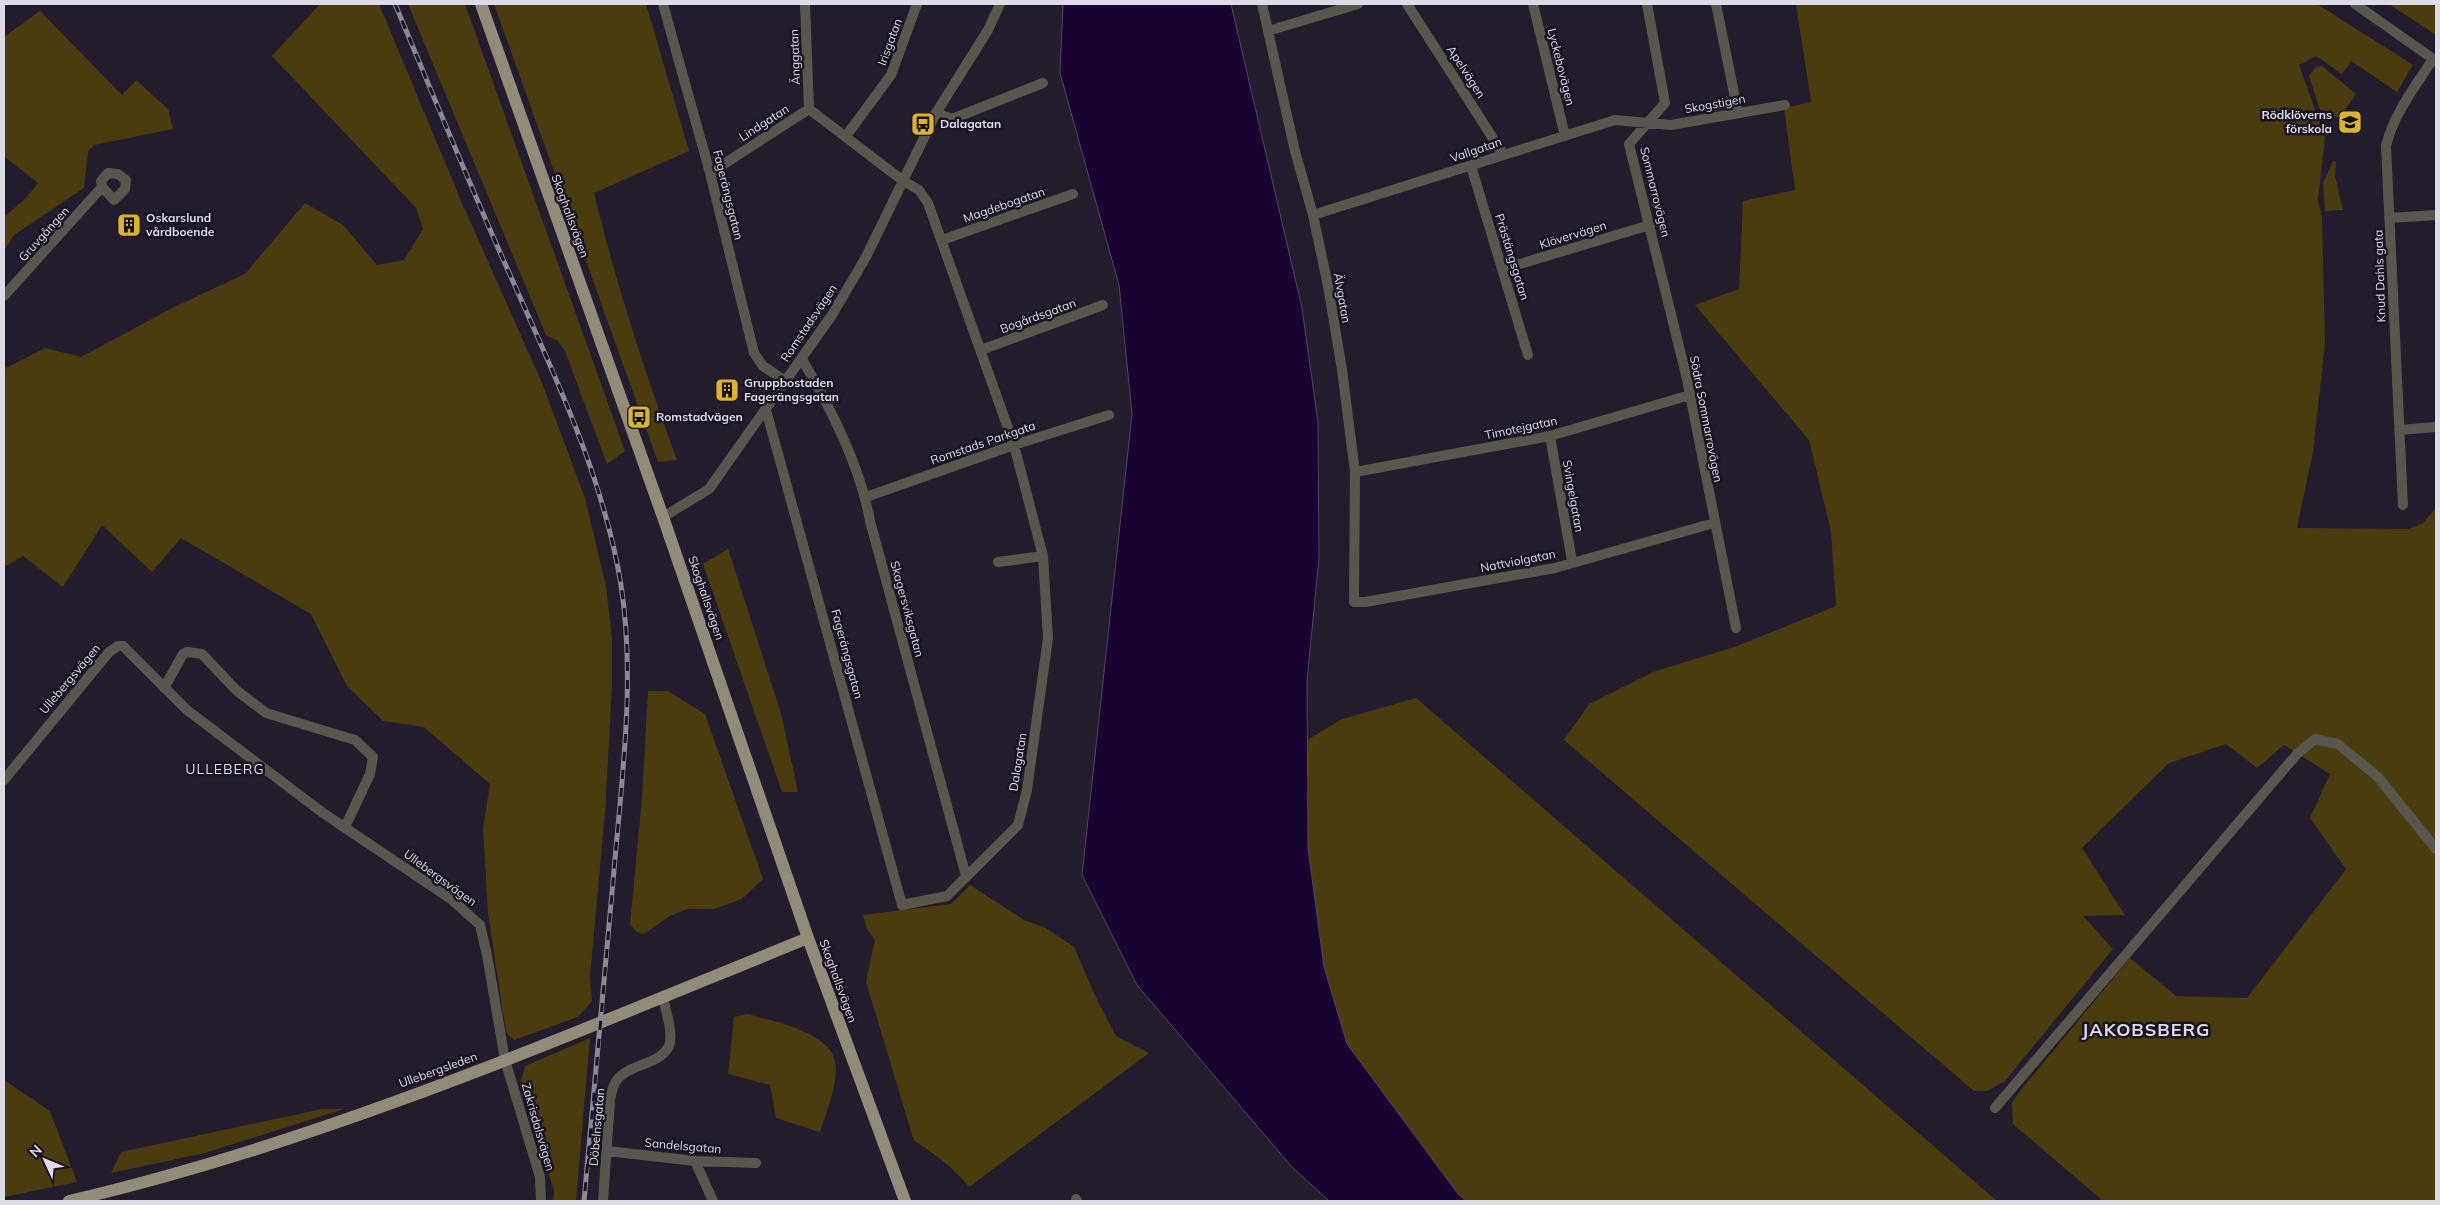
<svg xmlns="http://www.w3.org/2000/svg" width="2440" height="1205" font-family="Mulish,sans-serif">
<style>
.green{fill:#4b3c0f}
.water{fill:#190331;stroke:#544467}
.lines{fill:none;stroke-linecap:round;stroke-linejoin:round}
.minor{stroke:#59564d;stroke-width:10}
.major{stroke:#938b79;stroke-width:12}
.rail-casing{stroke:#8c8795;stroke-width:5}
.rail{stroke:#191323;stroke-width:3;stroke-dasharray:9;stroke-linecap:butt}
.labels{text-anchor:middle;stroke-width:5;stroke-linejoin:round;paint-order:stroke}
.street-label{font-size:12px;fill:#dedbe6;stroke:#191323}
.poi-label{font-size:12px;font-weight:bold;fill:#dedbe6;stroke:#191323;text-anchor:start}
.neighbourhood-label{font-size:14px;letter-spacing:1px;fill:#dedbe6;stroke:#191323}
.district-label{font-size:18px;font-weight:bold;letter-spacing:1px;fill:#dedbe6;stroke:#191323}
</style>
<rect width="100%" height="100%" fill="#221c2d"/>
<path class="green" d="M320 4H379L462 203 542 383 585 498 606 586 612 638V687L605 813 590 976 592 1001 578 1017 514 1040 506 1032 488 913 483 829 490 784 424 727 383 721 347 686 311 614 181 538 152 572 102 525 63 587 23 556 4 567V369L45 348 81 357 174 307 245 274 305 203 343 225 377 265 404 260 423 229 416 208 272 56Z
M408 4H465L625 451 607 464 565 351 558 341 546 335Z
M494 4H646L689 151 594 193C616 284 645 372 677 460L658 462Z
M1796 4H2317L2413 65 2397 92 2351 61 2342 74 2316 56 2299 65 2325 138 2318 200 2322 217 2325 344 2313 452 2297 528 2409 529 2423 523 2436 508V1201H2103L2013 1124 2012 1103 2020 1091 2130 958 2176 996 2247 998 2346 869 2310 818 2330 774 2284 745 2257 768 2226 744 2169 763 2082 848 2125 915 2083 916 2113 949 2005 1081 1987 1091H1974L1564 740 1589 704 1653 672 1737 646 1836 606 1831 531 1809 440 1695 305 1739 289 1743 201 1795 190 1784 108 1811 102Z
M2389 4H2431L2436 7V35Z
M40 11 122 95 136 80 168 109 173 129 94 145 88 152 84 188 14 235 4 251V217L26 198 38 183 4 156V37Z
M2322 66 2356 94 2339 118 2320 110 2309 76 2316 67Z
M2333 161 2336 162 2335 176 2343 210 2325 211 2323 183Z
M728 549 781 713 798 792H782L703 564Z
M648 691H668L705 714 763 879 742 899 714 909H687L670 916 644 934 637 932 630 924 642 798Z
M1416 698 1997 1201H1466L1458 1194 1347 1044 1324 967 1308 848 1307 740 1342 719Z
M970 885 1024 920 1046 928 1074 947 1098 1002 1116 1036 1149 1053 969 1187C953 1167 935 1154 914 1141L866 982 875 940 867 929 863 915 951 904Z
M748 1014C772 1021 825 1031 834 1058 841 1077 826 1113 820 1132L776 1118 770 1085 728 1074 734 1017Z
M590 1038 576 1201H553L554 1191 521 1081 525 1066Z
M4 1080 50 1111 77 1182 4 1197Z
M322 1109H344L205 1153 111 1173 121 1152Z"/>
<path class="water" d="M1063 4H1231L1302 308 1318 422 1319 558 1307 681 1308 848 1324 967 1347 1044 1458 1194 1466 1201H1329L1291 1166 1137 985 1082 875 1132 414 1119 285 1060 73Z"/>
<g class="lines">
<path class="minor" d="M663 4 710 173 754 353 763 366 785 381
M805 4 809 109
M1262 4 1295 151 1313 215 1328 286 1342 370 1355 472 1354 602H1365L1555 568 1714 523
M1407 4 1503 154
M1533 4 1565 136
M1647 4 1665 103 1629 144 1687 379 1736 628
M1716 4 1738 113
M2355 4 2436 61
M1268 31 1358 4
M936 113 952 119 1043 83
M846 136 891 75 917 4
M1471 166 1528 355
M710 173 809 109 902 180 919 190 928 203 1014 445 1043 556 1048 638 1027 790 1018 825 947 896 902 905 766 410
M1313 215 1615 120 1671 125 1785 105
M2390 218 2436 215
M942 240 1073 194
M1503 269 1650 225
M4 296 102 187 101 181 108 173 118 174 126 180 125 189 114 200 102 187
M981 350 1103 305
M802 359C830 407 860 465 870 521L966 876
M2399 430 2436 427
M1550 436 1572 561
M1355 472 1550 436 1690 395
M866 497 1014 445 1109 415
M2403 505 2386 146C2394 113 2415 87 2433 59
M663 517 709 489 832 315 866 257 936 113 988 30 1000 4
M998 562 1043 556
M164 688 183 654 187 652 202 654 236 690 266 713 355 740 373 757 370 774 345 827
M4 780 109 652 118 646H123L187 710 323 813 451 899 480 925 487 955 505 1060 540 1177 541 1201
M1995 1108 2297 754 2315 739 2338 744 2378 777 2436 849
M607 1151 695 1161 756 1163
M695 1161 713 1201
M1076 1199 1077 1201
M603 1201 610 1100C611 1095 612 1090 614 1085 623 1063 659 1067 669 1046 674 1033 665 1010 663 997"/>
<path class="major" d="M481 4 663 517 808 938 905 1201
M69 1201C323 1142 566 1036 808 938"/>
<g class="rail-casing">
<path id="rail" d="M395 4C432 92 468 181 507 268 552 370 603 474 621 585 635 675 623 769 615 859 605 973 595 1087 584 1201"/>
</g>
<use href="#rail" class="rail"/>
</g>
<defs>
<g id="school-square" transform="scale(1.25)"><rect x="-9" y="-9" width="18" height="18" rx="4" fill="#dcb233" stroke="#191323"/><path d="M0-5L7-2L0 1L-7-2ZM-4 1L0 2.5L4 1V4Q0 6-4 4Z" fill="#111"/></g>
<g id="bus-square" transform="scale(1.25)"><rect x="-9" y="-9" width="18" height="18" rx="4" fill="#dcb233" stroke="#191323"/><path d="M-5-6H5V4H4V6H2V4H-2V6H-4V4H-5ZM-3.5-4V0h7V-4ZM-3.5 1.2v1.5H-2V1.2ZM2 1.2v1.5H3.5V1.2Z" fill="#111"/></g>
<g id="building-square" transform="scale(1.25)"><rect x="-9" y="-9" width="18" height="18" rx="4" fill="#dcb233" stroke="#191323"/><path d="M-4-6H4V6H1V3H-1V6H-4ZM-2.5-4.3h1.7v1.8h-1.7ZM.8-4.3h1.7v1.8H.8ZM-2.5-1h1.7V.8h-1.7ZM.8-1h1.7V.8H.8Z" fill="#111"/></g>
</defs>
<g fill-rule="evenodd">
<use href="#school-square" x="2350" y="122"/>
<use href="#bus-square" x="923" y="124"/>
<use href="#building-square" x="129" y="225"/>
<use href="#building-square" x="727" y="390"/>
<use href="#bus-square" x="639" y="417"/>
</g>
<g class="labels">
<g class="street-label">
<text transform="translate(890 42) rotate(-70)" y="4">Irisgatan</text>
<text transform="translate(795 57) rotate(-92)" y="4">Änggatan</text>
<text transform="translate(1561 67) rotate(76)" y="4">Lyckebovägen</text>
<text transform="translate(1466 72) rotate(57)" y="4">Apelvägen</text>
<text transform="translate(1715 104) rotate(-10)" y="4">Skogstigen</text>
<text transform="translate(764 123) rotate(-33)" y="4">Lindgatan</text>
<text transform="translate(1476 150) rotate(-19)" y="4">Vallgatan</text>
<text transform="translate(1655 192) rotate(76)" y="4">Sommarrovägen</text>
<text transform="translate(728 195) rotate(76)" y="4">Fagerängsgatan</text>
<text transform="translate(1004 205) rotate(-19)" y="4">Magdebogatan</text>
<text transform="translate(570 216) rotate(70)" y="4">Skoghallsvägen</text>
<text transform="translate(44 234) rotate(-48)" y="4">Gruvgången</text>
<text transform="translate(1573 235) rotate(-17)" y="4">Klövervägen</text>
<text transform="translate(1512 257) rotate(73)" y="4">Prästängsgatan</text>
<text transform="translate(2380 276) rotate(-92)" y="4">Knud Dahls gata</text>
<text transform="translate(1342 298) rotate(80)" y="4">Älvgatan</text>
<text transform="translate(1038 316) rotate(-20)" y="4">Bogårdsgatan</text>
<text transform="translate(809 323) rotate(-56)" y="4">Romstadsvägen</text>
<text transform="translate(1706 419) rotate(79)" y="4">Södra Sommarrovägen</text>
<text transform="translate(1521 428) rotate(-12)" y="4">Timotejgatan</text>
<text transform="translate(983 443) rotate(-19)" y="4">Romstads Parkgata</text>
<text transform="translate(1573 496) rotate(80)" y="4">Svingelgatan</text>
<text transform="translate(1518 561) rotate(-11)" y="4">Nattviolgatan</text>
<text transform="translate(706 598) rotate(71)" y="4">Skoghallsvägen</text>
<text transform="translate(907 609) rotate(75)" y="4">Skagersviksgatan</text>
<text transform="translate(847 654) rotate(75)" y="4">Fagerängsgatan</text>
<text transform="translate(70 679) rotate(-50)" y="4">Ullebergsvägen</text>
<text transform="translate(1018 762) rotate(-81)" y="4">Dalagatan</text>
<text transform="translate(440 878) rotate(36)" y="4">Ullebergsvägen</text>
<text transform="translate(838 981) rotate(70)" y="4">Skoghallsvägen</text>
<text transform="translate(438 1070) rotate(-20)" y="4">Ullebergsleden</text>
<text transform="translate(538 1127) rotate(74)" y="4">Zakrisdalsvägen</text>
<text transform="translate(597 1127) rotate(-85)" y="4">Döbelnsgatan</text>
<text transform="translate(683 1146) rotate(5)" y="4">Sandelsgatan</text>
</g>
<g class="poi-label">
<text x="2332" y="119" text-anchor="end">Rödklöverns<tspan x="2332" dy="14">förskola</tspan></text>
<text x="940" y="128">Dalagatan</text>
<text x="146" y="222">Oskarslund<tspan x="146" dy="14">vårdboende</tspan></text>
<text x="744" y="387">Gruppbostaden<tspan x="744" dy="14">Fagerängsgatan</tspan></text>
<text x="656" y="421">Romstadvägen</text>
</g>
<g class="neighbourhood-label">
<text x="225" y="774">ULLEBERG</text>
</g>
<g class="district-label">
<text x="2146" y="1036">JAKOBSBERG</text>
</g>
</g>
<rect width="2440" height="1205" fill="none" stroke="#dedbe6" stroke-width="10"/>
<g transform="translate(45 1160) rotate(314)" stroke="#191323" stroke-width="4" paint-order="stroke">
<path d="M0-4L9 19L0 12L-9 19Z" fill="#dedbe6"/>
<text y="-8" font-size="14" font-weight="bold" text-anchor="middle" fill="#dedbe6">N</text>
</g>
</svg>
